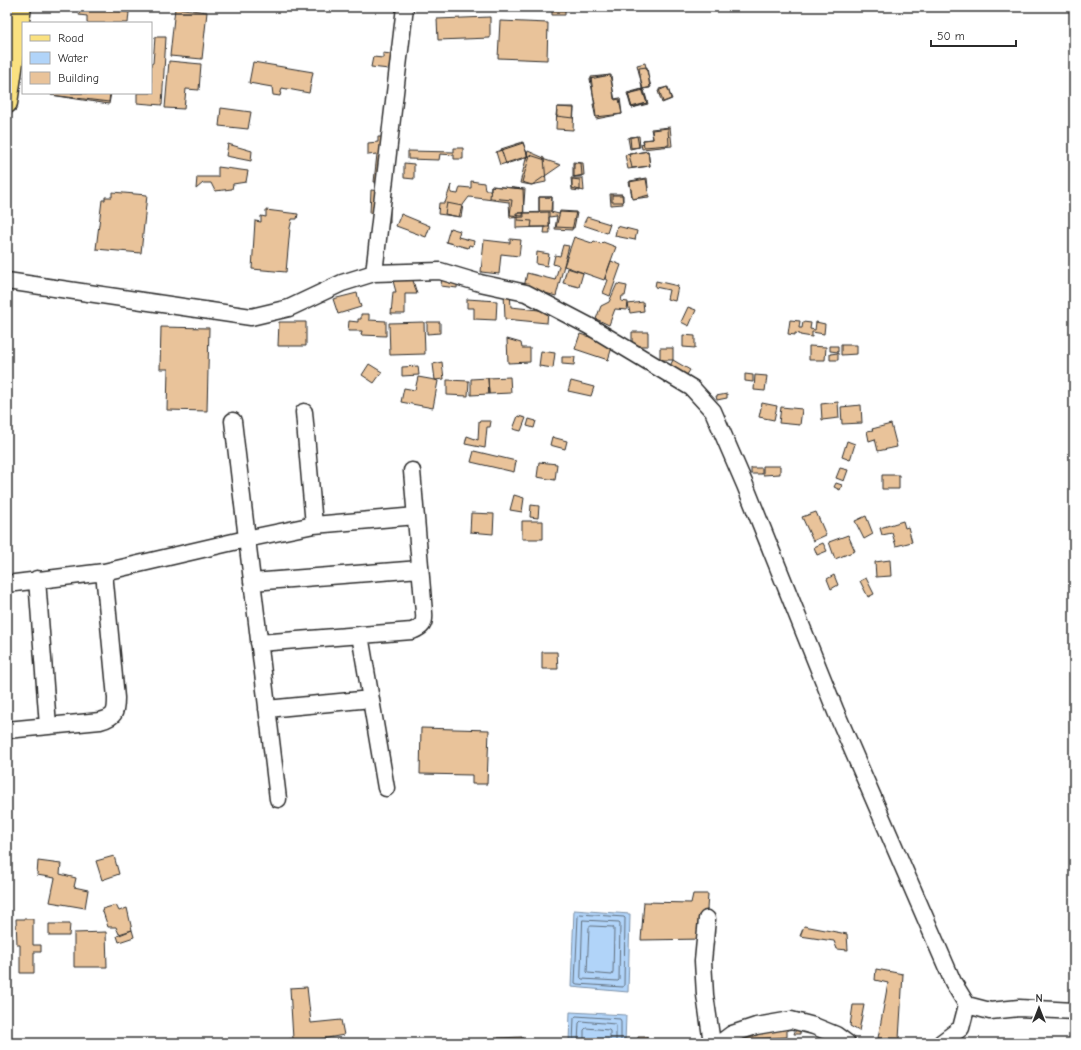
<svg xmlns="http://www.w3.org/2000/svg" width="1081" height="1050" font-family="'Comic Neue',sans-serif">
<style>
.built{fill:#f8ede1}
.water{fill:#b1d4f9;stroke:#7b90a7}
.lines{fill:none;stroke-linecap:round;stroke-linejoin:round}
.shore{stroke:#616f7d;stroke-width:1}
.building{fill:#e9c39a;stroke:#2b2b2b}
.minor-casing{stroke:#2b2b2b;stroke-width:19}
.major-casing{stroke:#2b2b2b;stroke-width:23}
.minor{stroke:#fff;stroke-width:16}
.major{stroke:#fae180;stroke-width:20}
</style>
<rect width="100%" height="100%" fill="#fff"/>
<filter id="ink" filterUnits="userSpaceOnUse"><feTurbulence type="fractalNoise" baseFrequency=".025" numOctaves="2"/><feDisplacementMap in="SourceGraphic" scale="8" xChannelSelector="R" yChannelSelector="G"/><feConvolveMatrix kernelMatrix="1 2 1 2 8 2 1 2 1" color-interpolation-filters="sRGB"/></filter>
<g filter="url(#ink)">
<path class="built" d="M522 1037V1043H472V1038Z"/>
<path class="water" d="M574 910 630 914 628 992 571 987Z
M570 1012 626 1015 625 1043H569Z"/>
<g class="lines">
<path class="shore" d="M580 914 624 917 625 918 624 985 623 987 577 984 575 983 578 916Z
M583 920 619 922 620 923 619 980 618 981 582 979 581 978Z
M591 926 613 927 614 929 613 973 612 975 588 973 587 972 589 928Z
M573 1043 574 1018 576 1016 620 1019 621 1021V1043
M578 1043 579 1023 581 1021 615 1024 616 1026V1043
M584 1043V1030L586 1028 609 1030 610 1031V1043"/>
</g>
<path class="building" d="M552 7H565V15H552Z
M80 8 129 12 128 23H87V16L79 15Z
M175 8 207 12 202 59 170 56Z
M490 17V38L438 40 437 19Z
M500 21 548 23 547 60 498 58Z
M155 37H166L162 105 137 103V93H151V64L153 63Z
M383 53 391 54 389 69 371 67 373 57 383 58Z
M169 61 201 64 199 90 186 89 184 109 165 108Z
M253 62 313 72 309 93 282 88 280 96 273 95 272 87 249 83Z
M645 63 651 87 643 89 637 65Z
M647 67 650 88 642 89 639 68Z
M610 75 615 100 619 99 622 114 596 119 593 104H595L590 79Z
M611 75 614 99 620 98 622 114 596 117 591 77Z
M667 87 672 99 662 103 658 91Z
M668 87 671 99 663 102 659 89Z
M642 89 647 103 631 107 627 93Z
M643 89 647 103 632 108 628 94Z
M644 90 648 104 632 108 628 94Z
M51 93H111L109 104 51 95Z
M52 93H110L109 102 51 95Z
M557 107H574L573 130 556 129Z
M557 107 574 108 573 118 556 116Z
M221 108 251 112 248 129 219 126Z
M670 127 672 146 642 149 641 144 644 143 643 140 653 139 651 129Z
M668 128 669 145 644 147 643 140 653 139 652 130Z
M637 136 639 147 630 149 628 138Z
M639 136 640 147 631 148 630 137Z
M378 137H395L393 183 374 182 377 154 368 155V143L378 142Z
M523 142 528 157 506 164 501 149Z
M523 143 528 156 500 165 496 152Z
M228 144 252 151 251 161 226 156Z
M454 148H463V159H454V155L440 154 439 160 408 159V151L454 152Z
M528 151 544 158 546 182 531 185 520 183Z
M648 151 650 166 632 168 629 154Z
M648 151 650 166 628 169 625 155Z
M530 155 561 165 532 185 522 182Z
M573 162 583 163 584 175 573 177Z
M404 163 414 164V179L404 178Z
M574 163H581L582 176 574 177Z
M218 167 248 171 246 182 233 184 232 189 215 191 211 183H203L196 189 197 177H218Z
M571 178H583L584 191 572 188Z
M647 178 649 197 632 199 630 181Z
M572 179 580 180V191L572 190Z
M646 179 649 195 633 199 629 182Z
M471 181 484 183 485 190H491V186L523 189 524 217 510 218 509 202 469 197 463 205 461 217 438 214 439 203H445L451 185V193L458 194 460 187 471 188Z
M491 186 525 189 523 216 510 215 512 200 490 198Z
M371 190 390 192V223L376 222V213H370Z
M112 192 147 195 141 253 96 249 102 200H105V197H112Z
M610 194H622L623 204 611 205Z
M612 195H623V202H612Z
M539 197H552L551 212 559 214 560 211 576 212 572 230 555 229 557 216 549 217 550 233H544L545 227 516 228V213H539Z
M539 197H552V211H539Z
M447 203 462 206 459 217 445 214Z
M266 210 298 214 297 219H292L290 228 286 272 252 269 255 221 261 222V216L266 217Z
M549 212V227H531L532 221 518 220V213Z
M560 212 577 213 574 228 556 227Z
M401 214 430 226 426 237 396 226Z
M587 217 610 224 607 233 583 225Z
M617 226 637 231 635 240 615 236Z
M450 228 460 231 458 237 474 241 473 246 469 245 468 248 446 242Z
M574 237 592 243 594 241 601 244 603 242 616 247 604 280 564 266Z
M510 239 521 240 519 256 501 254 499 274 481 272 484 240 510 243Z
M563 245 569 246 556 296 524 287 527 273 555 280 559 266 553 264 555 255 560 256Z
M537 252 549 254 547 266 536 264Z
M611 261 621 265 610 296 603 293 608 280 605 279Z
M567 268 583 273 579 287 563 283Z
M442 274 458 275 457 288 441 286Z
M412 277 417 294H405V314H391L393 292H396L393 281Z
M656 281 678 286 675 301 667 299 669 290 655 287Z
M617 284 627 286 625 296H622L621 301 628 302 627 310 615 309 609 325 596 319 601 306 609 302Z
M357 293 361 307 338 314 333 299Z
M504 293H510L511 307 548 311 547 323 505 319Z
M467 299 497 301 496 320 474 319V308H467Z
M643 302 644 311 630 313 628 304Z
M688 307 696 310 689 326 681 322Z
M361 314H369V320L386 321V336L361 335 362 331H348L349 321 358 322V319H361Z
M790 320 800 321 799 328H802L803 322 811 323 810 329 815 330 816 322 825 324 824 334 812 332V337L800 335V334L795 333V335L788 334Z
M279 322H306V346H278Z
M424 322 425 354 390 355 389 323Z
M427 322H440V333L427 334Z
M161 327 209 328 207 411 167 410 168 369H160Z
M632 332H648V346H632Z
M580 334 613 344 608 360 575 349Z
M683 335 695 336V348L683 347Z
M507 339 521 343 522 348H530V362L508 363Z
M841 345H857V354L841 355Z
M809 346 826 347 825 360H809Z
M830 346H838V352L830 351Z
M660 348H673V360H660Z
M541 351 555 353 553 368 539 366Z
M838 353V360H830V354Z
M562 357H575L574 365 562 364Z
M673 360 690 370 685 378 669 368Z
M442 362 444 379 435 380 433 364Z
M369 364 382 372 374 383 362 375Z
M418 366 419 375 402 376V367Z
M745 374 753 375V382L745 381Z
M755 375 767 376 765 391 754 390Z
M418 377 435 380 438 381 433 408 401 402 404 388 415 390Z
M510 377 511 393 489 394 488 378Z
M488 378 489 394 471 395V379Z
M447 380 469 381 468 396 447 395Z
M571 381 594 387 591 396 568 391Z
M727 394V398L717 400 716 396Z
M838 402 839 418 822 420 821 404Z
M762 403 777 406 774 420 759 417Z
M861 405 862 423 842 424 841 407Z
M781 407 802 409 800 425 779 423Z
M518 416 526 418 521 431 513 429Z
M529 419 536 421 534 428 527 426Z
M479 421H491L490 427H487L485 448 465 444 467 436 478 440Z
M891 424 897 447 878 451 875 439 869 441 867 431 873 430 872 429Z
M552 437 567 441 565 449 550 445Z
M847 441 855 444 850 460 842 457Z
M474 451 516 461 514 472 471 462Z
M539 462 557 464 555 480 537 477Z
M763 466H780V474L763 475Z
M751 468H762V474H751Z
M840 468 848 470 844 481 836 478Z
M882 475H899V489H882Z
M836 483 842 485 840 490 834 487Z
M514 495 524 498 522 512 510 510Z
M531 505 539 506 538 518 530 517Z
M816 512 826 535 813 541 802 517Z
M471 513 494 514 493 534 470 532Z
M866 516 873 534 864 539 855 521Z
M522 521H543V539H522Z
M903 521 905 528 908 527 912 542 896 546 892 533 882 535 880 528Z
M848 535 855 551 835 559 829 542Z
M823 543 827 551 817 555 814 547Z
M890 560 891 576 876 577 875 562Z
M834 575 838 585 831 589 827 579Z
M866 578 874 594 868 597 860 581Z
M542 652H557L558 669H542Z
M421 728 489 730 487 784H472V775L420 774Z
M114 856 119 874 102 880 96 861Z
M38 861 61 864 60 874 76 878 74 887 88 890 85 908 50 902 55 878 37 875Z
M693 894H708L705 939 641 940 644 902 691 903Z
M116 905 119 911 127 908 132 930 119 934 116 927H108L102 909Z
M16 919H33V945H41V952H34V973H20V945H17Z
M49 924H70L69 936H49Z
M804 926 847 934 848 950 837 949 834 941 800 936Z
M132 930 134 937 119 942 117 936Z
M106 932 107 967H74V933Z
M876 969 903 974 899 1039 878 1038 888 983 875 980Z
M307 987 311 1023 341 1020 344 1035 300 1043H289V1039H293L290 988Z
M853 1005H864L859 1031 850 1026Z
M800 1025V1034H794L796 1029 787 1030V1037L757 1039 747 1043H741L739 1039 755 1032Z
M522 1037V1043H498V1038Z
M638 1037H647L646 1043H638Z"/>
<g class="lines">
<g class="minor-casing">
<path id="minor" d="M374 273 405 7
M7 281 251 317 289 308 342 283 374 273 440 271 480 283 526 293 589 326 692 388 713 411 745 485 836 712 953 982 967 1005 990 1011 1019 1008 1074 1011
M304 412 314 525
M233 421 278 799
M37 579 48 726
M252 582 420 569
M7 584 104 572 246 539 314 525 416 516
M360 635 386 788
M259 643 412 631C422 627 425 624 424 613L412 471
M267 709 371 699
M7 730 100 721C115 717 116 713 116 698L104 572
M707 919 703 961 705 995 712 1043
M720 1043 732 1034 756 1026 791 1020 814 1026 836 1035 847 1043
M941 1043 961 1028 967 1005"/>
</g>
<g class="major-casing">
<path id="major" d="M7 103 21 7"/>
</g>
<use href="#minor" class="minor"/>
<use href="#major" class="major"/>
</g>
</g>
<rect width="1081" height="1050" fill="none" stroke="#fff" stroke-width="24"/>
<rect x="12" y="12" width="1057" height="1026" fill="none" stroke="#2b2b2b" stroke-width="1.5" filter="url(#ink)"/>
<rect x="22" y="22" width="130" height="72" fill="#ffffff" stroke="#aaaaaa"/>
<rect x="30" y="35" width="20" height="6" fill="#fae180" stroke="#aaaaaa"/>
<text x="58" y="42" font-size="12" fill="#2b2b2b">Road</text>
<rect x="30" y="52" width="20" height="12" fill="#b1d4f9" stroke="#aaaaaa"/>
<text x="58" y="62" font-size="12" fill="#2b2b2b">Water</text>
<rect x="30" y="72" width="20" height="12" fill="#e9c39a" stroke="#aaaaaa"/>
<text x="58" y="82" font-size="12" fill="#2b2b2b">Building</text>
<g transform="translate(1039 1008)" stroke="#ffffff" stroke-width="3" paint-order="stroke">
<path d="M0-3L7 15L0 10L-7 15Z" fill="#2b2b2b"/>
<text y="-6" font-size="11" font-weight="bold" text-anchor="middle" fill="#2b2b2b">N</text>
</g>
<path d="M931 40v6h85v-6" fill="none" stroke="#2b2b2b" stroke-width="2"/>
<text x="937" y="40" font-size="12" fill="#2b2b2b" stroke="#ffffff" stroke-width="3" paint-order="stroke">50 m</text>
</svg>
